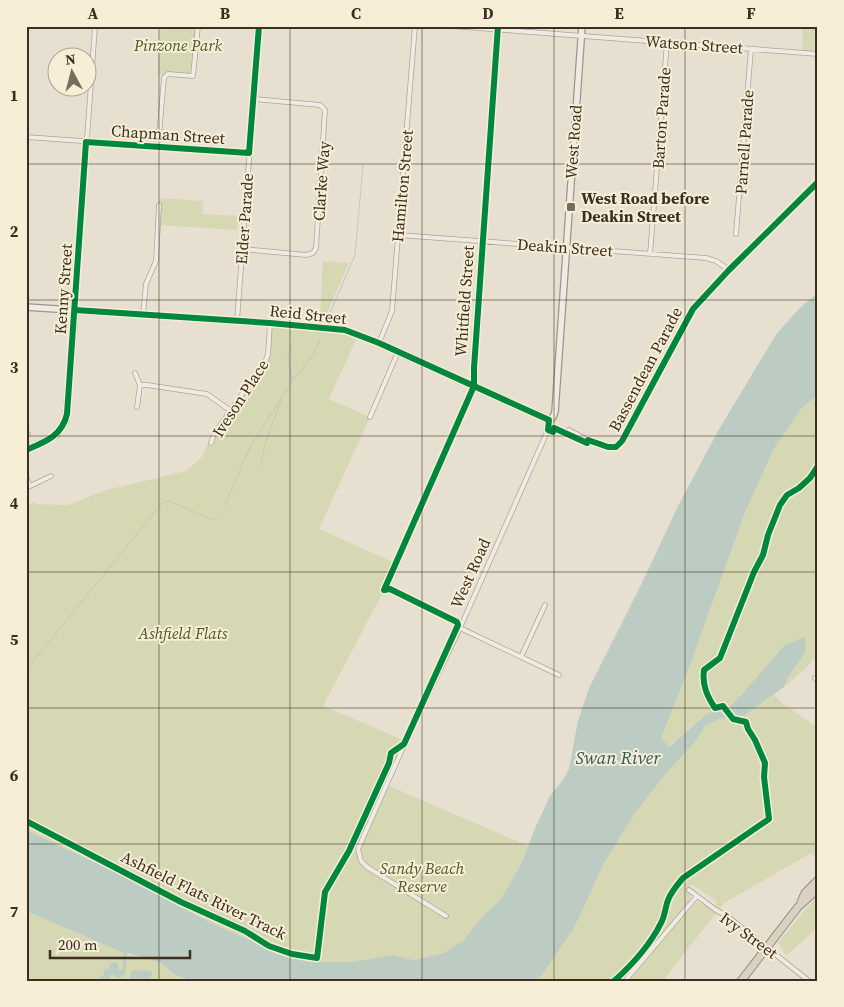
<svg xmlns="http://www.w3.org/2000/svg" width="844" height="1007" font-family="'Source Serif 4',serif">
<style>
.green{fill:#d6d7b3}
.water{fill:#bcccc2}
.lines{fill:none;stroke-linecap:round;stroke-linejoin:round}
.stream{stroke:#bcccc2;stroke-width:1}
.street-casing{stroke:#ada599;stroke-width:5.5}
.secondary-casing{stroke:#9c958a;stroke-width:8}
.highway-casing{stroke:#928b80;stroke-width:9}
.street{stroke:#efebe3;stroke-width:4}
.secondary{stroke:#efebe3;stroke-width:5.5}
.highway{stroke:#dad1c2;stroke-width:7}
.cycleway-casing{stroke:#f7eed8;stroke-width:9}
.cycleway{stroke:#00873e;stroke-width:6}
.grid{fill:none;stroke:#3d2e20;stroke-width:1;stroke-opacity:0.55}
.poi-dot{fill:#786c5e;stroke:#f7eed8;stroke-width:2}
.labels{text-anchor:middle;stroke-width:4;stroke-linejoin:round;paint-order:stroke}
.street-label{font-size:16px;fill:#3d2e20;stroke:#f7eed8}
.park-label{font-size:16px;font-style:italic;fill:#4d5a26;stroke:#f7eed8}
.poi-label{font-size:16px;font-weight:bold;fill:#3d2e20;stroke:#f7eed8;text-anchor:start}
.water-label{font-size:18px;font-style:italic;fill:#2f5d5a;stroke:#f7eed8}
.neatline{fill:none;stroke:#3d2e20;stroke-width:2}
.grid-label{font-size:16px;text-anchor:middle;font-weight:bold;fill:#3d2e20}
</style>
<rect width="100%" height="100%" fill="#e7e0d1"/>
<path class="green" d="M161 26H198L193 76 157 75Z
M803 26H818V54L802 52Z
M160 198 203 201 202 214 238 216 237 230 158 225Z
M323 261 349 263 325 317 320 316Z
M269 324 331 328 358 335 329 399 370 417 319 529 395 563 384 590 323 706 406 741 387 785 528 846 521 864 501 899 481 918 463 941 444 953 414 960 392 955 353 962H315L276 952 209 922 119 874 26 830V506L34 502 36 504 68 505 107 490 186 471 201 458 213 433 264 363 267 353Z
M818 394V653L808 666 784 687 787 679 806 652 744 692 731 705 707 714 668 747 661 738 688 671 745 512 774 449 801 409Z
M774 695 782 703 818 728V860L811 853 724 903 719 909 716 906V901L692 884 687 889 691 894 689 903 630 971 620 981H535L542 975 574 928 604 863 635 813 669 770 695 742 705 726 721 718H741Z
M818 895V927L786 956 778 942Z
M696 902 704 904 716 913 663 981H629Z
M26 911 124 953 161 963 174 974 184 978 183 981H26Z"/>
<path class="water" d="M818 293V394L801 409 774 449 745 512 688 671 661 738 669 747 707 714 731 705 744 692 785 645 805 637 806 651 787 679 784 687 741 718H721L705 726 695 742 669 770 635 813 604 863 574 928 542 975 535 981H191L174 974 161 963 127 953 125 974 120 978H117L113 974 109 977 110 981H102L100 978 101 976H104L103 972 107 968 110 970 109 964 115 962 118 964 119 970H122L124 953 26 911V830L119 874 209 922 276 952 315 962H353L392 955 414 960 444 953 463 941 481 918 501 899 521 864 536 826 550 796 563 780 569 769 578 721 589 688 641 585 679 504 718 431 777 333 801 307Z
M135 970 150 971 152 973V976L149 978 150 981H132L130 975 132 971Z"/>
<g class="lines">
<path class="stream" d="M330 313 355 255 363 165
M292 344 288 358 292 380
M261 465 265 444 281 400
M225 505 250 447 293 380 314 354 320 340
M26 670 162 503 170 501 210 519H215L221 513"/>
<g class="street-casing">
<path id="street" d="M451 26 818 54
M26 137 249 153
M158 147 164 78 168 74 193 76 198 26
M736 234 751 49
M398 235 706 258 716 261 729 270
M242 249 306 255 313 253 316 248 325 110 320 105 253 99
M650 254 667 42
M75 310 95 26
M143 314 146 284 156 261 159 205
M237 321 259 26
M379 343 392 311 415 26
M135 373 140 385H147L207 394 231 411
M137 407 140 385
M370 417 398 352
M569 430C580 436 607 452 619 445L693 309 729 270 818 182
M26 434H28
M211 443 214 434 266 360 268 354 270 323
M26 477 30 486
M26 488 51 476
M384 590 474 386V368L498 26
M460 628 559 675
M521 657 545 605
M815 678 818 681
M689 890 716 910 727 916 809 981
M446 916 367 867 361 861 358 849 406 741 460 628 548 430 549 420
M625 981 697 896"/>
</g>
<g class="secondary-casing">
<path id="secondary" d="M26 307 270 323 345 330 379 343 549 420 553 417 555 412 582 26
M26 450 56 435 66 420 75 310"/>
</g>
<g class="highway-casing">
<path id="highway" d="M801 902 805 893 818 880
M741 981 798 907 818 889"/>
</g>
<use href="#street" class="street"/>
<use href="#secondary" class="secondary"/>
<use href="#highway" class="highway"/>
<g class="cycleway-casing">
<path id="cycleway" d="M75 310 270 323 345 330 379 343 549 420 548 430 553 432 554 428 587 443 588 440 608 447H616L622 441 693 309 729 270 818 182
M26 450C45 442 62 436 67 414L86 142 249 153 259 26
M26 821 181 902 245 931 269 946 292 954 317 958 325 892 349 851 389 763 391 753 404 744 458 625 457 622 390 589 384 590 474 386V368L498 26
M614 981C632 965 650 945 661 923 665 916 665 908 668 900 671 892 677 885 683 878L769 819 764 777 765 763 755 740 748 729 746 722 733 719 723 706 715 708C707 696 702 685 704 670L720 658 754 572 763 555 768 535 780 505 787 495 799 488 810 478 818 466"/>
</g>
<use href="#cycleway" class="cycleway"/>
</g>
<path class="grid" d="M159 26V981M290 26V981M422 26V981M554 26V981M685 26V981M26 164H818M26 300H818M26 436H818M26 572H818M26 708H818M26 844H818"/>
<rect class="poi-dot" x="566" y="202" width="10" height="10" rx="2.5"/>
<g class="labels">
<g class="street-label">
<text transform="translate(694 44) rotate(4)" y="6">Watson Street</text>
<text transform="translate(661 118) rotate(-86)" y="6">Barton Parade</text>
<text transform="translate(168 134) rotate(4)" y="6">Chapman Street</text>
<text transform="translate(573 142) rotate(-86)" y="6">West Road</text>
<text transform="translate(744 142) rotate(-86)" y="6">Parnell Parade</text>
<text transform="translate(321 181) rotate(-86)" y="6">Clarke Way</text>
<text transform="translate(402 186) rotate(-85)" y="6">Hamilton Street</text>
<text transform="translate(244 219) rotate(-86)" y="6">Elder Parade</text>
<text transform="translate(565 247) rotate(4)" y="6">Deakin Street</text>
<text transform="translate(63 289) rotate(-86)" y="6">Kenny Street</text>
<text transform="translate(464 301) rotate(-86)" y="6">Whitfield Street</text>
<text transform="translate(308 314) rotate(6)" y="6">Reid Street</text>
<text transform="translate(645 369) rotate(-62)" y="6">Bassendean Parade</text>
<text transform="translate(240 398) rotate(-57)" y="6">Iveson Place</text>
<text transform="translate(470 573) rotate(-66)" y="6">West Road</text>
<text transform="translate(204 895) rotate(26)" y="6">Ashfield Flats River Track</text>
<text transform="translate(749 935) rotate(36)" y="6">Ivy Street</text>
</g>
<g class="park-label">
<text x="178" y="51">Pinzone Park</text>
<text x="183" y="639">Ashfield Flats</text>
<text x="422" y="874">Sandy Beach<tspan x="422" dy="18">Reserve</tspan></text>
</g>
<g class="poi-label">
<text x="581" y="204">West Road before<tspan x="581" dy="18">Deakin Street</tspan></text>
</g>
<g class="water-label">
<text x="618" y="764">Swan River</text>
</g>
</g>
<rect width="844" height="1007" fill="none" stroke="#f7eed8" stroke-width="55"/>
<g transform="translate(72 72) rotate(353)"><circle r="24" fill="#f7eed8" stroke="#ada18e"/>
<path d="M0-4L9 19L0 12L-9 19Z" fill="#786c5e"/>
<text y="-8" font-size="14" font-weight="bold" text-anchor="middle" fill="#3d2e20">N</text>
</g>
<path d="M50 950v8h140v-8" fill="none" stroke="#3d2e20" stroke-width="2.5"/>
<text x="58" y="950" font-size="15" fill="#3d2e20" stroke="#f7eed8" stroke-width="4" paint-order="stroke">200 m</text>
<rect x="28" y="28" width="788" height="952" class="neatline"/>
<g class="grid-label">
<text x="93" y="19">A</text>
<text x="225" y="19">B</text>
<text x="356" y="19">C</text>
<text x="488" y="19">D</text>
<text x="619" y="19">E</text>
<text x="751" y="19">F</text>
<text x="14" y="101">1</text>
<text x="14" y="237">2</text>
<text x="14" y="373">3</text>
<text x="14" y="509">4</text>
<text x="14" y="645">5</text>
<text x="14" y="781">6</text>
<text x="14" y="917">7</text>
</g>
</svg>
